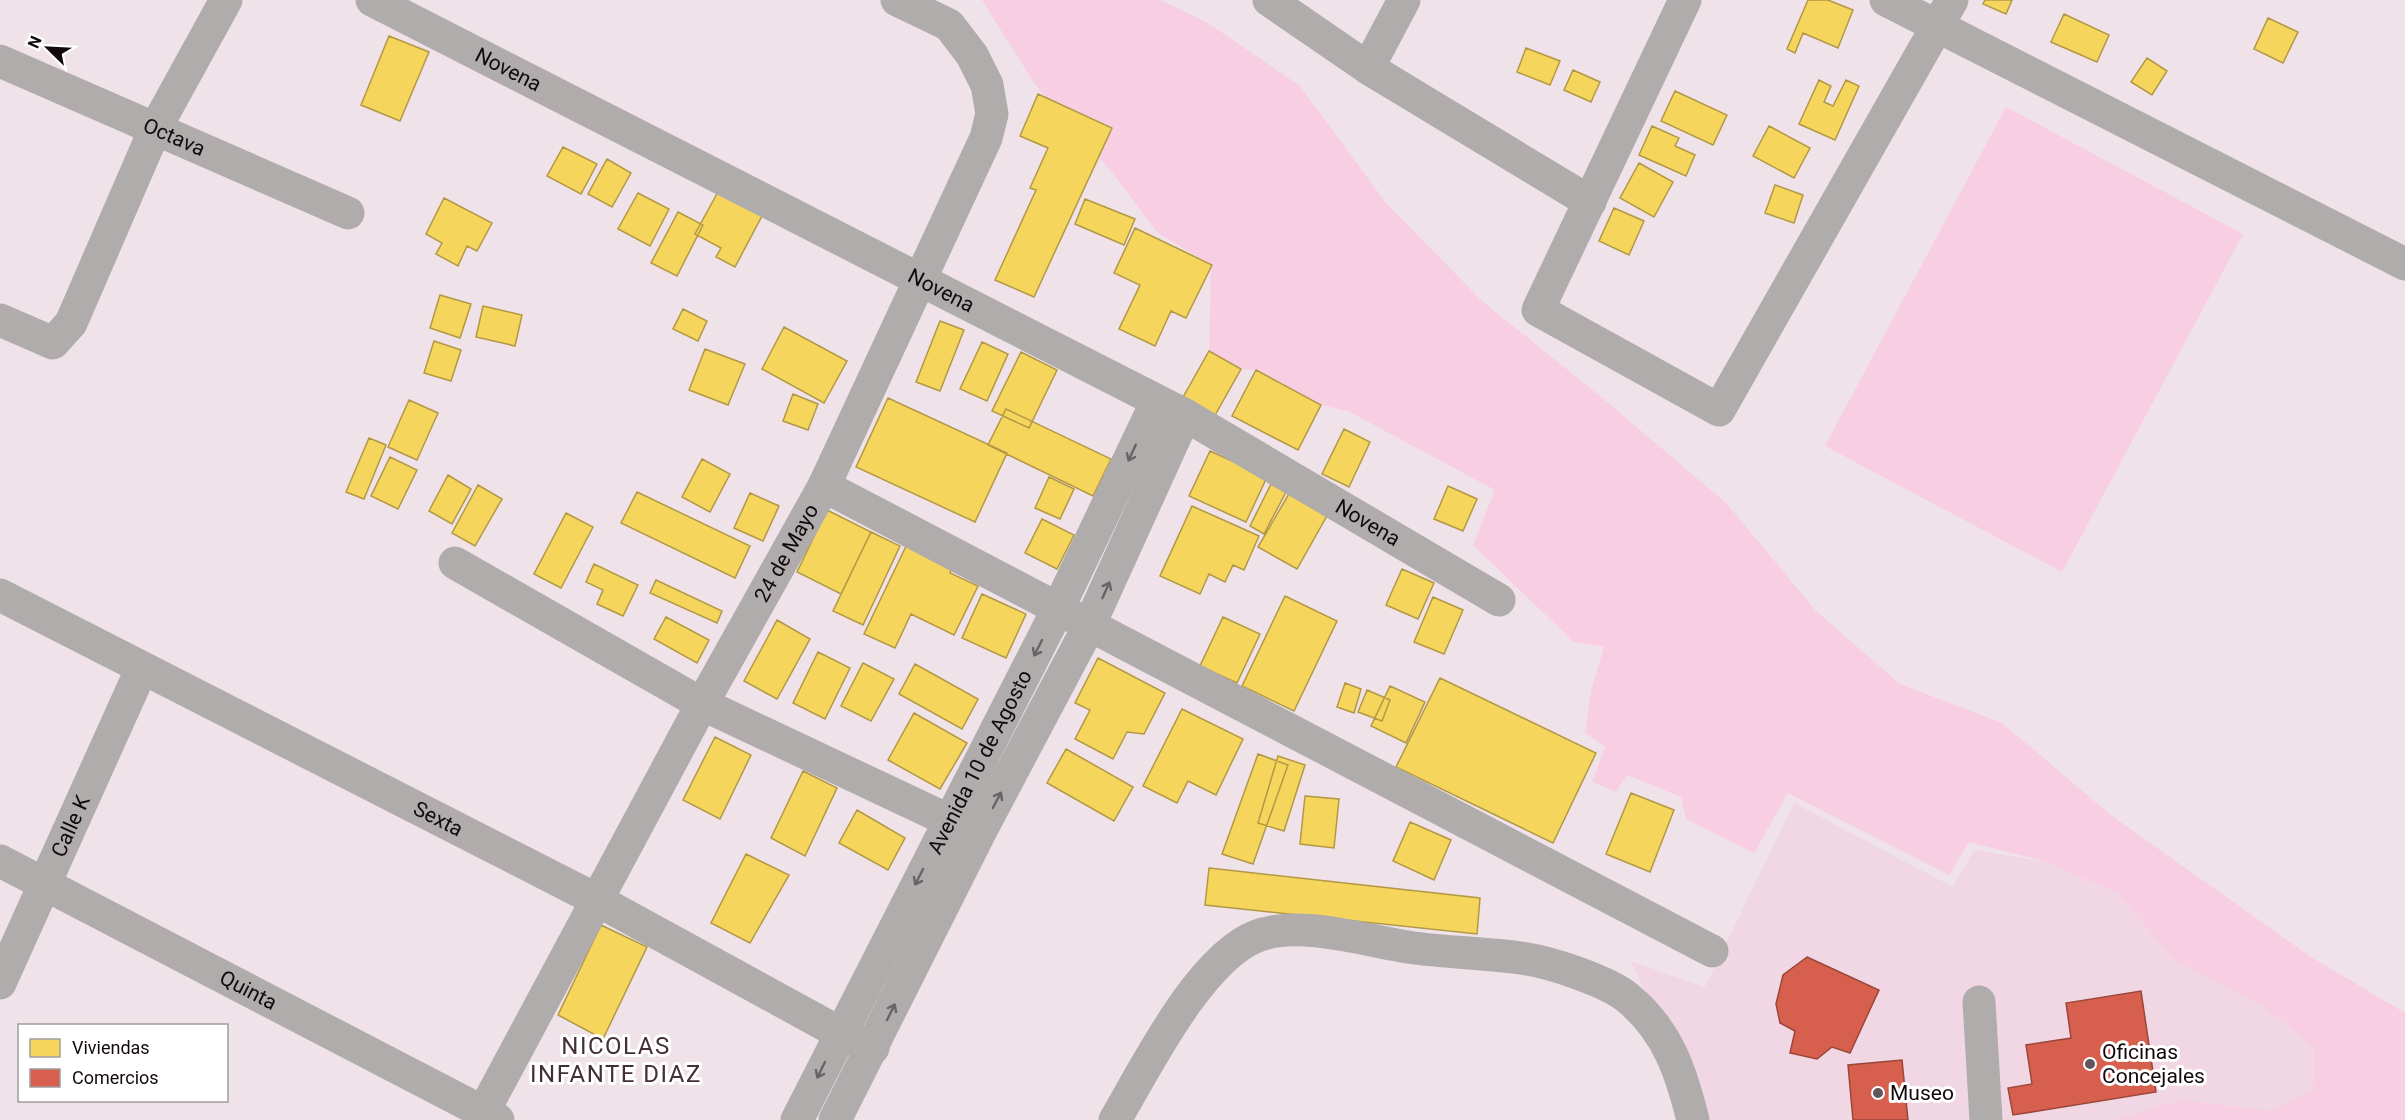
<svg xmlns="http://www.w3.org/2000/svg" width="2405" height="1120" font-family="Roboto,sans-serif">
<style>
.built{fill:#f0d7e3}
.green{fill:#f8cee2}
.homes{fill:#f6d55c;stroke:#b29845;stroke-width:1.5}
.shops{fill:#d6604d;stroke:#9b463a;stroke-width:1.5}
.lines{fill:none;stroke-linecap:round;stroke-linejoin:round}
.minor{stroke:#afacab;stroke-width:33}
.oneway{stroke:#686364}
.poi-dot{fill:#60555b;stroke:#fff;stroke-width:2}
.labels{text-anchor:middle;stroke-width:6;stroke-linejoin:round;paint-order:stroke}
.street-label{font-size:21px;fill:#12090e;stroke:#fff}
.poi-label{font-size:21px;fill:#12090e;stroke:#fff;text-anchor:start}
.quarter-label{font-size:24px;letter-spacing:1.5px;fill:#432f38;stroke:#fff}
</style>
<rect width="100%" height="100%" fill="#f0e2e9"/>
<path class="built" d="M1794 803 1953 887 1974 850 2048 862 2118 894 2173 959 2264 1007 2315 1048 2335 1111 2284 1120H1699L1669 1038 1630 961 1705 987Z"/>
<path class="green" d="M982 0H1161L1208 23 1300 86 1386 203 1482 301 1606 401 1727 504 1816 611 1900 684 2002 723 2112 816 2311 957 2405 1013V1120H2114L2182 1100 2271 1111 2313 1090 2315 1048 2264 1007 2173 959 2118 894 2048 862 1969 842 1949 875 1788 793 1754 853 1686 819 1681 797 1627 775 1616 792 1592 782 1605 747 1585 733 1591 691 1604 647 1574 642 1473 545 1495 490 1348 411 1321 405 1257 370 1241 369 1209 351 1211 265 1158 233 1110 170 1034 83Z
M2006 107 2243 234 2062 572 1825 446Z"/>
<path class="homes" d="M1808 0H1828L1853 10 1838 48 1803 33 1795 53 1787 49Z
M1985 0H2012L2006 14 1983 4Z
M2064 14 2109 35 2097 62 2051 42Z
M2268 18 2298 32 2283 63 2254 49Z
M389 36 429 52 400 121 361 105Z
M1526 48 1560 61 1550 85 1517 72Z
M2147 58 2167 71 2152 95 2131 82Z
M1573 70 1600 82 1591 102 1564 90Z
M1819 80 1831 86 1824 102 1833 106 1846 80 1859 86 1835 140 1799 124Z
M1675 91 1727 115 1713 145 1661 121Z
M1038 94 1112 128 1034 297 995 280 1036 190 1030 188 1048 148 1020 136Z
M1652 126 1679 138 1675 146 1695 155 1686 176 1639 155Z
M1769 126 1810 148 1794 178 1753 156Z
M563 147 597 164 581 194 547 176Z
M607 159 631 173 612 207 588 194Z
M1639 163 1673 182 1654 217 1620 198Z
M1775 185 1803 195 1794 223 1765 213Z
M719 190 763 214 735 267 716 257 721 248 695 234Z
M638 193 669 209 650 246 618 229Z
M444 198 492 223 477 251 467 246 458 266 436 254 442 243 426 234Z
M1085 199 1135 219 1124 245 1075 224Z
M1614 208 1644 221 1629 255 1599 241Z
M678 212 703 225 677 276 651 263Z
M1135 228 1212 265 1186 318 1171 311 1155 346 1119 329 1140 285 1114 273Z
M440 295 471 304 460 338 430 328Z
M483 306 522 315 515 346 476 337Z
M683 309 707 321 698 341 673 329Z
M940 321 964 330 940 391 916 382Z
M784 327 847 361 824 403 762 369Z
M434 341 461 350 451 381 424 373Z
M982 342 1008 354 987 401 960 389Z
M705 349 745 364 728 405 689 390Z
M1209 351 1241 369 1214 417 1182 399Z
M1021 352 1057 370 1029 428 992 411Z
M1256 370 1321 405 1298 450 1232 416Z
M793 394 818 404 808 430 783 421Z
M888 398 1007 453 975 522 856 467Z
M409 400 438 413 417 460 388 447Z
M1006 409 1111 459 1093 496 988 445Z
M1344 429 1370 442 1349 487 1322 474Z
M369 438 386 445 364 499 346 492Z
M1210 451 1267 477 1246 522 1189 496Z
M390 457 417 470 398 509 371 496Z
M702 459 730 474 710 512 682 497Z
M448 475 471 489 452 524 429 511Z
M1049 477 1074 489 1060 519 1035 508Z
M1271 484 1286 492 1264 534 1250 526Z
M478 485 502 499 475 546 452 533Z
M1448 486 1477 499 1463 531 1434 519Z
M637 492 750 546 735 578 621 523Z
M1290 492 1328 514 1297 569 1258 547Z
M750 493 779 506 763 541 734 528Z
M1192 506 1259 536 1244 570 1233 565 1225 582 1209 574 1200 594 1160 576Z
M827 510 871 532 841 594 797 572Z
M566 513 593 527 561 588 534 574Z
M1042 519 1074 535 1057 569 1025 553Z
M871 532 900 546 863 625 833 611Z
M908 542 954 564 950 573 978 586 954 635 911 614 895 648 864 634Z
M594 564 638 585 623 616 597 604 603 590 586 582Z
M1402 569 1434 583 1418 619 1386 605Z
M656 580 722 611 717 623 650 593Z
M982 594 1026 614 1006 658 962 638Z
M1285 596 1337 621 1294 711 1242 686Z
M1433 597 1463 610 1444 654 1414 642Z
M666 617 709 640 697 663 654 639Z
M1223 617 1260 634 1237 683 1200 666Z
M777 620 810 639 777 699 744 681Z
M818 652 850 668 825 719 793 703Z
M1098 658 1165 693 1144 734 1127 732 1113 759 1075 739 1090 710 1075 703Z
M863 663 894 679 871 721 841 706Z
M915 664 978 699 962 729 899 694Z
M1440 678 1596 753 1553 843 1396 767Z
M1345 683 1361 689 1354 713 1337 707Z
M1390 686 1425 702 1406 743 1371 726Z
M1367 690 1390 700 1382 721 1358 712Z
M1182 709 1243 739 1216 795 1188 781 1177 803 1143 786Z
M914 713 967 743 940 789 888 760Z
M715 737 751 755 720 819 683 800Z
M1066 749 1133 787 1114 821 1047 783Z
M1258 754 1288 765 1253 864 1222 854Z
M1278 756 1305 765 1284 831 1258 823Z
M803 771 837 788 805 856 771 838Z
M1631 793 1674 810 1650 872 1606 854Z
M1305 796 1339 799 1334 848 1300 844Z
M857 810 905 838 888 870 839 843Z
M1410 822 1451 840 1434 880 1393 861Z
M746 854 789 875 750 943 711 923Z
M1209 868 1480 898 1477 934 1205 905Z
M601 925 647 947 603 1039 558 1015Z"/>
<path class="shops" d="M1807 957 1879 990 1850 1053 1832 1047 1817 1059 1790 1053 1795 1031 1780 1023 1776 1004 1783 975Z
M2141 991 2156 1092 2013 1115 2008 1088 2032 1084 2026 1045 2071 1038 2066 1003Z
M1902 1060 1908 1120H1853L1848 1065Z"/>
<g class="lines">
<g class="minor">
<path id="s1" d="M372 0 1185 415 1499 600"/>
<path d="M1269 0 1368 68 1590 202"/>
<path d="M1685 0 1538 310 1719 410 1952 0"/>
<path d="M1886 0 2405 264"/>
<path id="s2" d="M0 61 348 213"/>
<path d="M1368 68 1404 0"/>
<path d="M0 320 53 343 71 323 155 129 226 0"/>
<path d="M824 486 1712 951"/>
<path d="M455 563 702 704 967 829"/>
<path id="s3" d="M0 595 597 900 840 1033 873 1048"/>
<path id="s4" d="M0 861 498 1120"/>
<path id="s5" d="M0 983 142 668"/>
<path d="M1979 1002 1986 1120"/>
<path id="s6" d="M479 1120 702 704 824 486 986 138 992 114 987 85 972 55 949 25 897 0"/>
<path id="s7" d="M797 1120 1058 609 1157 401"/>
<path d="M835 1120 979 834 1089 626 1185 415"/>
<path d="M1115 1120C1146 1067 1200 958 1257 936 1302 919 1368 942 1414 948 1452 953 1490 953 1527 959 1553 963 1609 982 1628 998 1668 1031 1681 1072 1693 1120"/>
</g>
</g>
<defs><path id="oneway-shaft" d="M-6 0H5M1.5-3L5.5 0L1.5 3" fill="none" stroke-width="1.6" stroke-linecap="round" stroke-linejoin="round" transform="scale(1.5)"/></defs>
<g class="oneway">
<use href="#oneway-shaft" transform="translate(1132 453) rotate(115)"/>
<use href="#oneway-shaft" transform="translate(1106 590) rotate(-66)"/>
<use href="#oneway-shaft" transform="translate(1038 648) rotate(117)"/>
<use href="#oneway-shaft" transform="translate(997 800) rotate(-62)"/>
<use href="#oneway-shaft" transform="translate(919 877) rotate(117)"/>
<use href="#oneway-shaft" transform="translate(891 1012) rotate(-64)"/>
<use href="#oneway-shaft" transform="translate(821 1070) rotate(116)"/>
</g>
<g class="poi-dot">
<circle cx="2090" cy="1064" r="6"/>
<circle cx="1878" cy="1093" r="6"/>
</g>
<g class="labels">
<g class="street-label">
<text dy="7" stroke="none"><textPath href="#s1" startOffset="153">Novena</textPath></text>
<text dy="7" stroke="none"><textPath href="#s2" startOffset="190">Octava</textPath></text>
<text dy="7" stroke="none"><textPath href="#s1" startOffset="639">Novena</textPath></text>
<text dy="7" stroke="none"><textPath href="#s1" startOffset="1125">Novena</textPath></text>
<text dy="7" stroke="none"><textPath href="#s6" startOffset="645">24 de Mayo</textPath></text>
<text dy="7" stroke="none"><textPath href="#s7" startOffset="402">Avenida 10 de Agosto</textPath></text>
<text dy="7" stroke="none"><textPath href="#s3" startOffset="492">Sexta</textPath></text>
<text dy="7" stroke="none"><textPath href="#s5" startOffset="172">Calle K</textPath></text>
<text dy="7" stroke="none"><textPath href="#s4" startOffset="280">Quinta</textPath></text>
</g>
<g class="poi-label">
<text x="2102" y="1059">Oficinas<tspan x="2102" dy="24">Concejales</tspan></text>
<text x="1890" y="1100">Museo</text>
</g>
<g class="quarter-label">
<text x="616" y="1054">NICOLAS<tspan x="616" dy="28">INFANTE DIAZ</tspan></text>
</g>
</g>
<rect x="18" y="1024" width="210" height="78" fill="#ffffff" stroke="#a09d9f" stroke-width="1.5"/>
<rect x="30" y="1039" width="30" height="18" fill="#f6d55c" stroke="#a09d9f" stroke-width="1.5"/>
<text x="72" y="1054" font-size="18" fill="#12090e">Viviendas</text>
<rect x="30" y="1069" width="30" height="18" fill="#d6604d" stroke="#a09d9f" stroke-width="1.5"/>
<text x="72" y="1084" font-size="18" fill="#12090e">Comercios</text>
<g transform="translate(48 48) rotate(294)" stroke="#ffffff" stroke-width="4.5" paint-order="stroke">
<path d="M0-4.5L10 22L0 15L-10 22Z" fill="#12090e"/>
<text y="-9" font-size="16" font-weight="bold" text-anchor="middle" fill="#12090e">N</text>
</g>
</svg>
